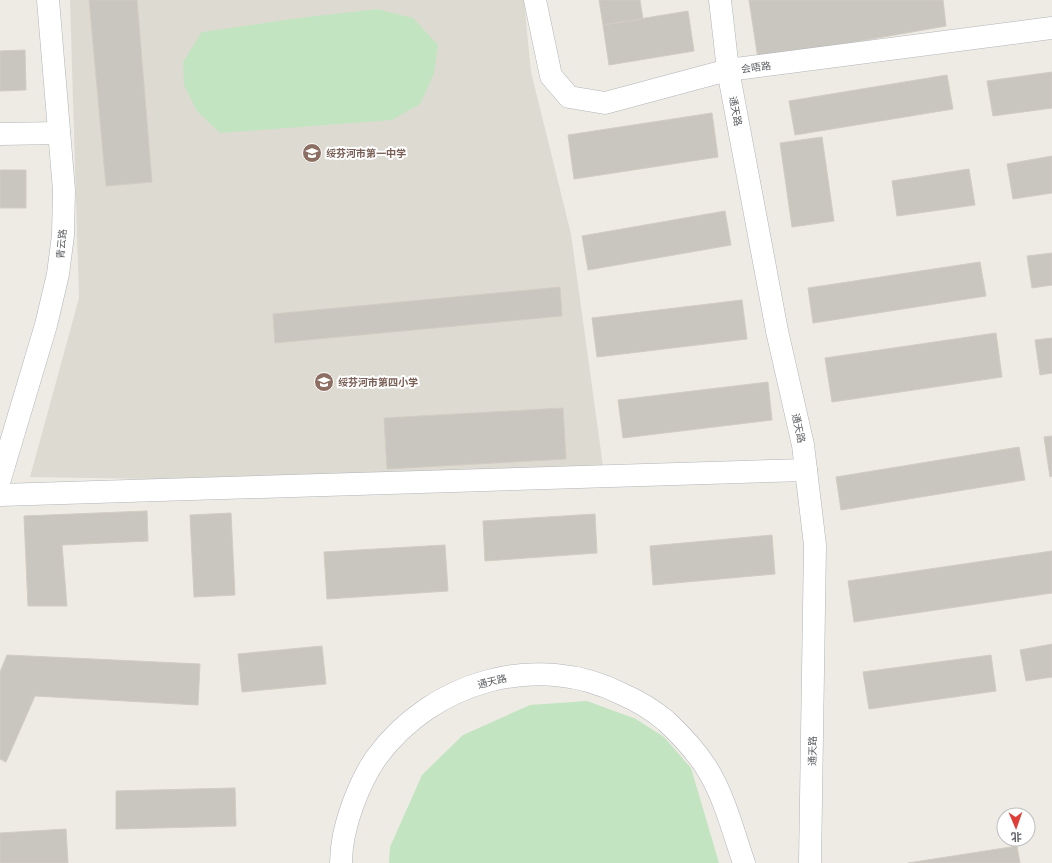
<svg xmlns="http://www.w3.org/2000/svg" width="1052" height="863" font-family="Inter,'Noto Sans SC',sans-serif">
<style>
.education{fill:#dddad2}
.green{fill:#c3e4c1}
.building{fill:#c9c6c0;stroke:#d2ccc2}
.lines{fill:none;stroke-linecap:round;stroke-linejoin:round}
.minor-casing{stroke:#b1b4b8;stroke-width:23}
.tertiary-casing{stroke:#b1b4b8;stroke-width:23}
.secondary-casing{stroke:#b0b3b8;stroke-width:23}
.minor{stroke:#fff;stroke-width:22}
.tertiary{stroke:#fff;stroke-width:22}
.secondary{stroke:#fff;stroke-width:22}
.labels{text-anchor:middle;stroke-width:4;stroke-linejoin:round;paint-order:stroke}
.street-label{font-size:10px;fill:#5c5f63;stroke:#fff}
.education-label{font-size:10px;font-weight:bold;fill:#785e54;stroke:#fff;text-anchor:start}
</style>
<rect width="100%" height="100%" fill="#edebe4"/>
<path class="education" d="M70 0H524L531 72 571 234 603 466 387 483 30 477 79 298Z"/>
<path class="green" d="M377 9 413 18 438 45 434 74 420 104 392 120 220 133 197 111 184 85 183 62 202 32 299 18Z
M587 701 636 719 664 737 691 768 719 863H389L390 847 422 775 463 735 530 705Z"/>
<path class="building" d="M89 0H137L152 182 106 186Z
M599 0H640L643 19 603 25Z
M749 0H943L946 26 758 59Z
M688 11 694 51 609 65 603 25Z
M25 50 26 90 0 91V51Z
M1052 72V108L993 116 987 81Z
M947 75 953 109 795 135 789 101Z
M712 113 718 157 574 179 568 135Z
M822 137 834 221 792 227 780 143Z
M1052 156V193L1013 199 1007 164Z
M969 169 975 205 897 216 892 181Z
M0 170H26V208H0Z
M725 211 731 245 588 270 582 236Z
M1052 253V285L1032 288 1027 256Z
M980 262 986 296 813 323 808 288Z
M560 287 562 316 275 343 273 314Z
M742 300 747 339 597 357 592 318Z
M996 333 1002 377 832 402 825 358Z
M1052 338V373L1040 375 1035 340Z
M768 382 772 420 623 438 618 400Z
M563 408 566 459 387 469 384 418Z
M1052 436V476L1050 477 1044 437Z
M1019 447 1025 480 841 510 836 477Z
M147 511 148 541 62 545 67 606H28L24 516Z
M231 513 235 595 194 597 190 515Z
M595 514 597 553 485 561 483 521Z
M772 535 775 574 653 585 650 546Z
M445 545 448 591 327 599 324 552Z
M1052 551V593L854 622 848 581Z
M1052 644V677L1026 681 1020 650Z
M322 646 326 684 242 692 238 654Z
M7 655 200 664 198 705 35 696 6 762 0 759V672Z
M991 655 996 691 869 709 863 672Z
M235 788 236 826 116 829V791Z
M66 829 68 863H0V833Z
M1017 846 1020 863H908Z"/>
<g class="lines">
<g class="minor-casing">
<path id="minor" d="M0 134 59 133"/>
</g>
<g class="tertiary-casing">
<path id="tertiary" d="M535 0 551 76 569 97 605 103 728 70 1052 28
M0 495 806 470"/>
</g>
<g class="secondary-casing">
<path id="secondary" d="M720 0 728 70 777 331 803 445 815 545 810 863
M0 479 46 325 58 274 63 235 64 190 48 0
M341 863C341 843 346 823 353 804 359 788 366 772 376 758 432 681 537 651 622 694 638 701 653 710 666 721 681 735 695 750 706 767 724 795 733 831 744 863"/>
</g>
<use href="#minor" class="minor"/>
<use href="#tertiary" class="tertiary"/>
<use href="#secondary" class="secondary"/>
</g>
<defs>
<g id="school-disc" transform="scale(1)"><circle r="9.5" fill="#8d6e63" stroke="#fff"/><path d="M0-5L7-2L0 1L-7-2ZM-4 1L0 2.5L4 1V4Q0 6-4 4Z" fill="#fff"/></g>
</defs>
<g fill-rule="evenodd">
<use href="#school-disc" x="312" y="153"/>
<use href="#school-disc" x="324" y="382"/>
</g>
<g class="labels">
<g class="street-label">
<text transform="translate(756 67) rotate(-7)" y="4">会晤路</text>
<text transform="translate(736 111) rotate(79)" y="4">通天路</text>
<text transform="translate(61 244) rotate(-85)" y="4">青云路</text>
<text transform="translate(799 428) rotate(78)" y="4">通天路</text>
<text transform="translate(492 681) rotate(-14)" y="4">通天路</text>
<text transform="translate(812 751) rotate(-89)" y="4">通天路</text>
</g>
<g class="education-label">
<text x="326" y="157">绥芬河市第一中学</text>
<text x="338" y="386">绥芬河市第四小学</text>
</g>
</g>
<g transform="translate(1016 827) rotate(178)"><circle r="19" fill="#ffffff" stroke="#bebfc1"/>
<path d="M0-3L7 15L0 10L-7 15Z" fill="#df3e38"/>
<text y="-6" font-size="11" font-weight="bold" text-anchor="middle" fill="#5c5f63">北</text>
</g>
</svg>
